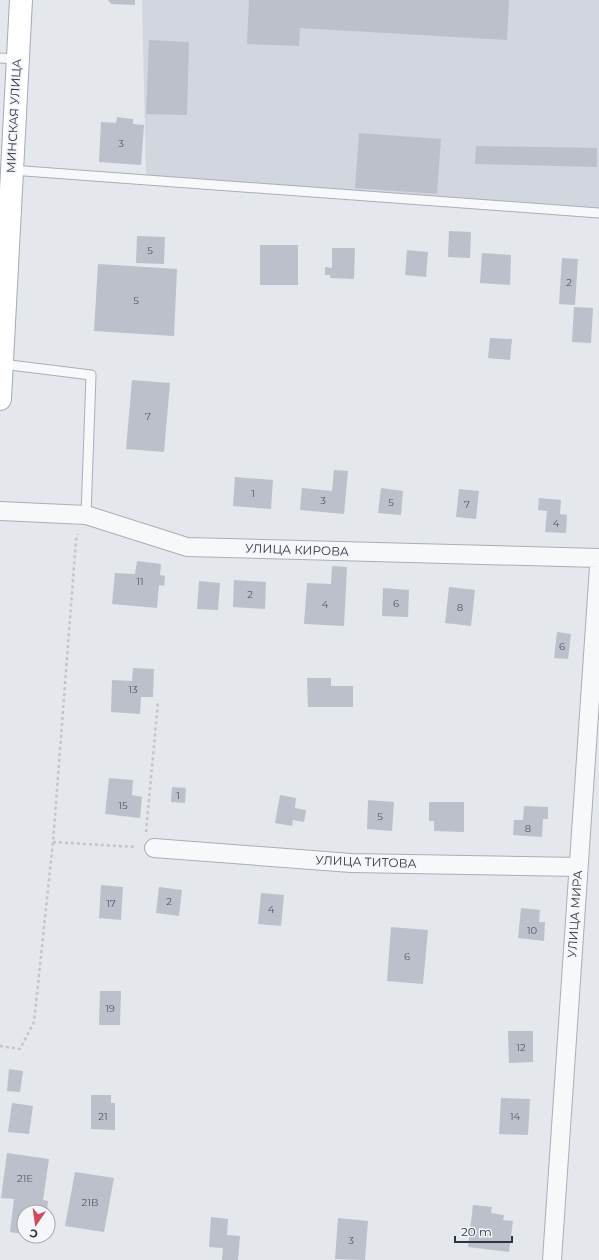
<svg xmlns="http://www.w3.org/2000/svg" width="599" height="1260" font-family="Montserrat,sans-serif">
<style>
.built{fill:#d2d6de}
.building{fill:#bbc0ca}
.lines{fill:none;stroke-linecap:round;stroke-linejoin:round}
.service-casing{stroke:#a9aeb7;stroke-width:11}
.minor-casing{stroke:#a9aeb7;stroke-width:20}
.primary-casing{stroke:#a3abb8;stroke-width:24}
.path{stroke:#c2c5cb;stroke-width:2.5;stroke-dasharray:3 3;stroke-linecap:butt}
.service{stroke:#f7f8fa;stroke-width:9}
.minor{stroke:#f7f8fa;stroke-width:18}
.primary{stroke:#fff;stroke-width:22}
.labels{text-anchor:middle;stroke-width:4;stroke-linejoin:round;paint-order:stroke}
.number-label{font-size:10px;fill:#4f5766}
.street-label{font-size:12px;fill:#2b3445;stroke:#f4f6f9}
</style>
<rect width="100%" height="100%" fill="#e4e7ec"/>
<path class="built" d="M142 0H599V208L146 176Z"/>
<path class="building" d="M108 0H135V5L111 4Z
M249 0H509L507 40 300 28 299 46 247 44Z
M149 40 189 42 187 115 146 114Z
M117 117 133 119V124L144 125 141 165 99 162 101 122 116 123Z
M359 133 441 139 437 194 355 188Z
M476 146 597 148V167L475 164Z
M449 231 471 232 470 258 448 257Z
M137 236 165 237 164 264 136 263Z
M260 245H298V285H260Z
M332 248H355L354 279 330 278V275H325V267L332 268Z
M407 250 428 252 426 277 405 275Z
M482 253 511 255 510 285 480 283Z
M562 258 578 259 575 305 559 304Z
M98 264 177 269 174 336 94 331Z
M574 307 593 308 591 343 572 342Z
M490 338 512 339 510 360 488 358Z
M132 380 170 383 164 452 126 449Z
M334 470 348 471 344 514 300 510 302 488 332 491Z
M235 477 273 480 271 509 233 506Z
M381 488 403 491 401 515 378 513Z
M459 489 479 491 476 519 456 517Z
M539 498 561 500 560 514 567 515 566 533 545 532 547 511 538 510Z
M137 561 161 564 160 575 165 576 164 586 159 585 157 608 112 604 115 573 135 574Z
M332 566 347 567 344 626 304 624 307 583 331 584Z
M234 580 266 582 265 609 233 607Z
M199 581 220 583 218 610 197 609Z
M449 587 475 590 471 626 445 623Z
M383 588 409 590 408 617 382 616Z
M557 632 571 634 568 659 554 658Z
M133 668 154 669 153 697H141L140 714 111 712 112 680 132 681Z
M307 678H331V686H353V707H308Z
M109 778 133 780 132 795 142 797 140 818 105 814Z
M172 787 186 788 185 803 171 802Z
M280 795 296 798 295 808 306 810 304 822 293 820 292 826 275 823Z
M368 800 394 802 392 831 367 829Z
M429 802H464V832L434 831V821H429Z
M524 806 548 807V819H543L542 837 513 835 514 820H523Z
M101 885 123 887 121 920 99 918Z
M159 887 182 890 179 916 156 913Z
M261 893 284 895 281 926 258 924Z
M521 908 540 910 539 922H545L544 941 518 938Z
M391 927 428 930 423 984 387 981Z
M100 991H121L120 1025H99Z
M508 1031H533V1062L509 1063Z
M9 1069 23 1071 20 1092 7 1091Z
M91 1095H111V1103H115V1130L91 1129Z
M501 1098 530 1099 528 1135 499 1134Z
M12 1103 33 1106 29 1134 8 1132Z
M7 1153 49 1159 43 1200 48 1201 47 1212H24V1234L10 1232 14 1199 1 1198Z
M75 1172 114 1178 104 1232 65 1226Z
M473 1205 492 1207 491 1213 504 1215 503 1220 513 1221 509 1252 468 1247Z
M211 1217 228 1219 227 1235 240 1236 238 1260H222L223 1248 209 1247Z
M338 1218 368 1221 365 1260 335 1259Z"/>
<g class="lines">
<g class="service-casing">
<path id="service" d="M0 58 17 59
M11 170 599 213
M2 364 91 375 86 515"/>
</g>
<g class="minor-casing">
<path id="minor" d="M0 511 86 515 187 547 599 558
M154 848 351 863 578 867
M552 1260 599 567"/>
</g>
<g class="primary-casing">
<path id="primary" d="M0 399 21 0"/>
</g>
<path class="path" d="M146 832 158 702
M53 842 136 847
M0 1046 20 1049 34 1022 53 842 76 540 78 534"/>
<use href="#service" class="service"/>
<use href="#minor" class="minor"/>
<use href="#primary" class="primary"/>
</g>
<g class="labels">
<g class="number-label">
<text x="121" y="147">3</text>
<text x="150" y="254">5</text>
<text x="569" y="286">2</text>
<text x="136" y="304">5</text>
<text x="148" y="420">7</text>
<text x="253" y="497">1</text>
<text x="323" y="504">3</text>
<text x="391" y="506">5</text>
<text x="467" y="508">7</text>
<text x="556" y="527">4</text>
<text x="140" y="585">11</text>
<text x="250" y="598">2</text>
<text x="396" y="607">6</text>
<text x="325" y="608">4</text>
<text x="460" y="611">8</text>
<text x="562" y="650">6</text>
<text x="133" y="693">13</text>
<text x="178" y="799">1</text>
<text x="123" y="809">15</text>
<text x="380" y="820">5</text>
<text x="528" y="832">8</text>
<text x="169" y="905">2</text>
<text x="111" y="907">17</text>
<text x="271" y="913">4</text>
<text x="532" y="934">10</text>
<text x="407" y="960">6</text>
<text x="110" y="1012">19</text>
<text x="521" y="1051">12</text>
<text x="103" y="1120">21</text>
<text x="515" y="1120">14</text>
<text x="25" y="1182">21Е</text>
<text x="90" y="1206">21В</text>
<text x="351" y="1244">3</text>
</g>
<g class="street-label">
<text transform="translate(14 116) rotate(-87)" y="4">МИНСКАЯ УЛИЦА</text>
<text transform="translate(297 550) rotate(2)" y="4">УЛИЦА КИРОВА</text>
<text transform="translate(366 862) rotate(2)" y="4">УЛИЦА ТИТОВА</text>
<text transform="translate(575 914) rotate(-86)" y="4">УЛИЦА МИРА</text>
</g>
</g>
<g transform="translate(36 1224) rotate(193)"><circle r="19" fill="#f4f6f9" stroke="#a4a8b1"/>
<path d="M0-3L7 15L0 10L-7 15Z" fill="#d1495b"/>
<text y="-6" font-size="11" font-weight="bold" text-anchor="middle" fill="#2b3445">С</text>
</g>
<path d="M455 1236v6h57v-6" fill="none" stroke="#2b3445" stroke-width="2"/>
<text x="461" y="1236" font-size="12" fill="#2b3445" stroke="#f4f6f9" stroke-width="3" paint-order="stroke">20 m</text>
</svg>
